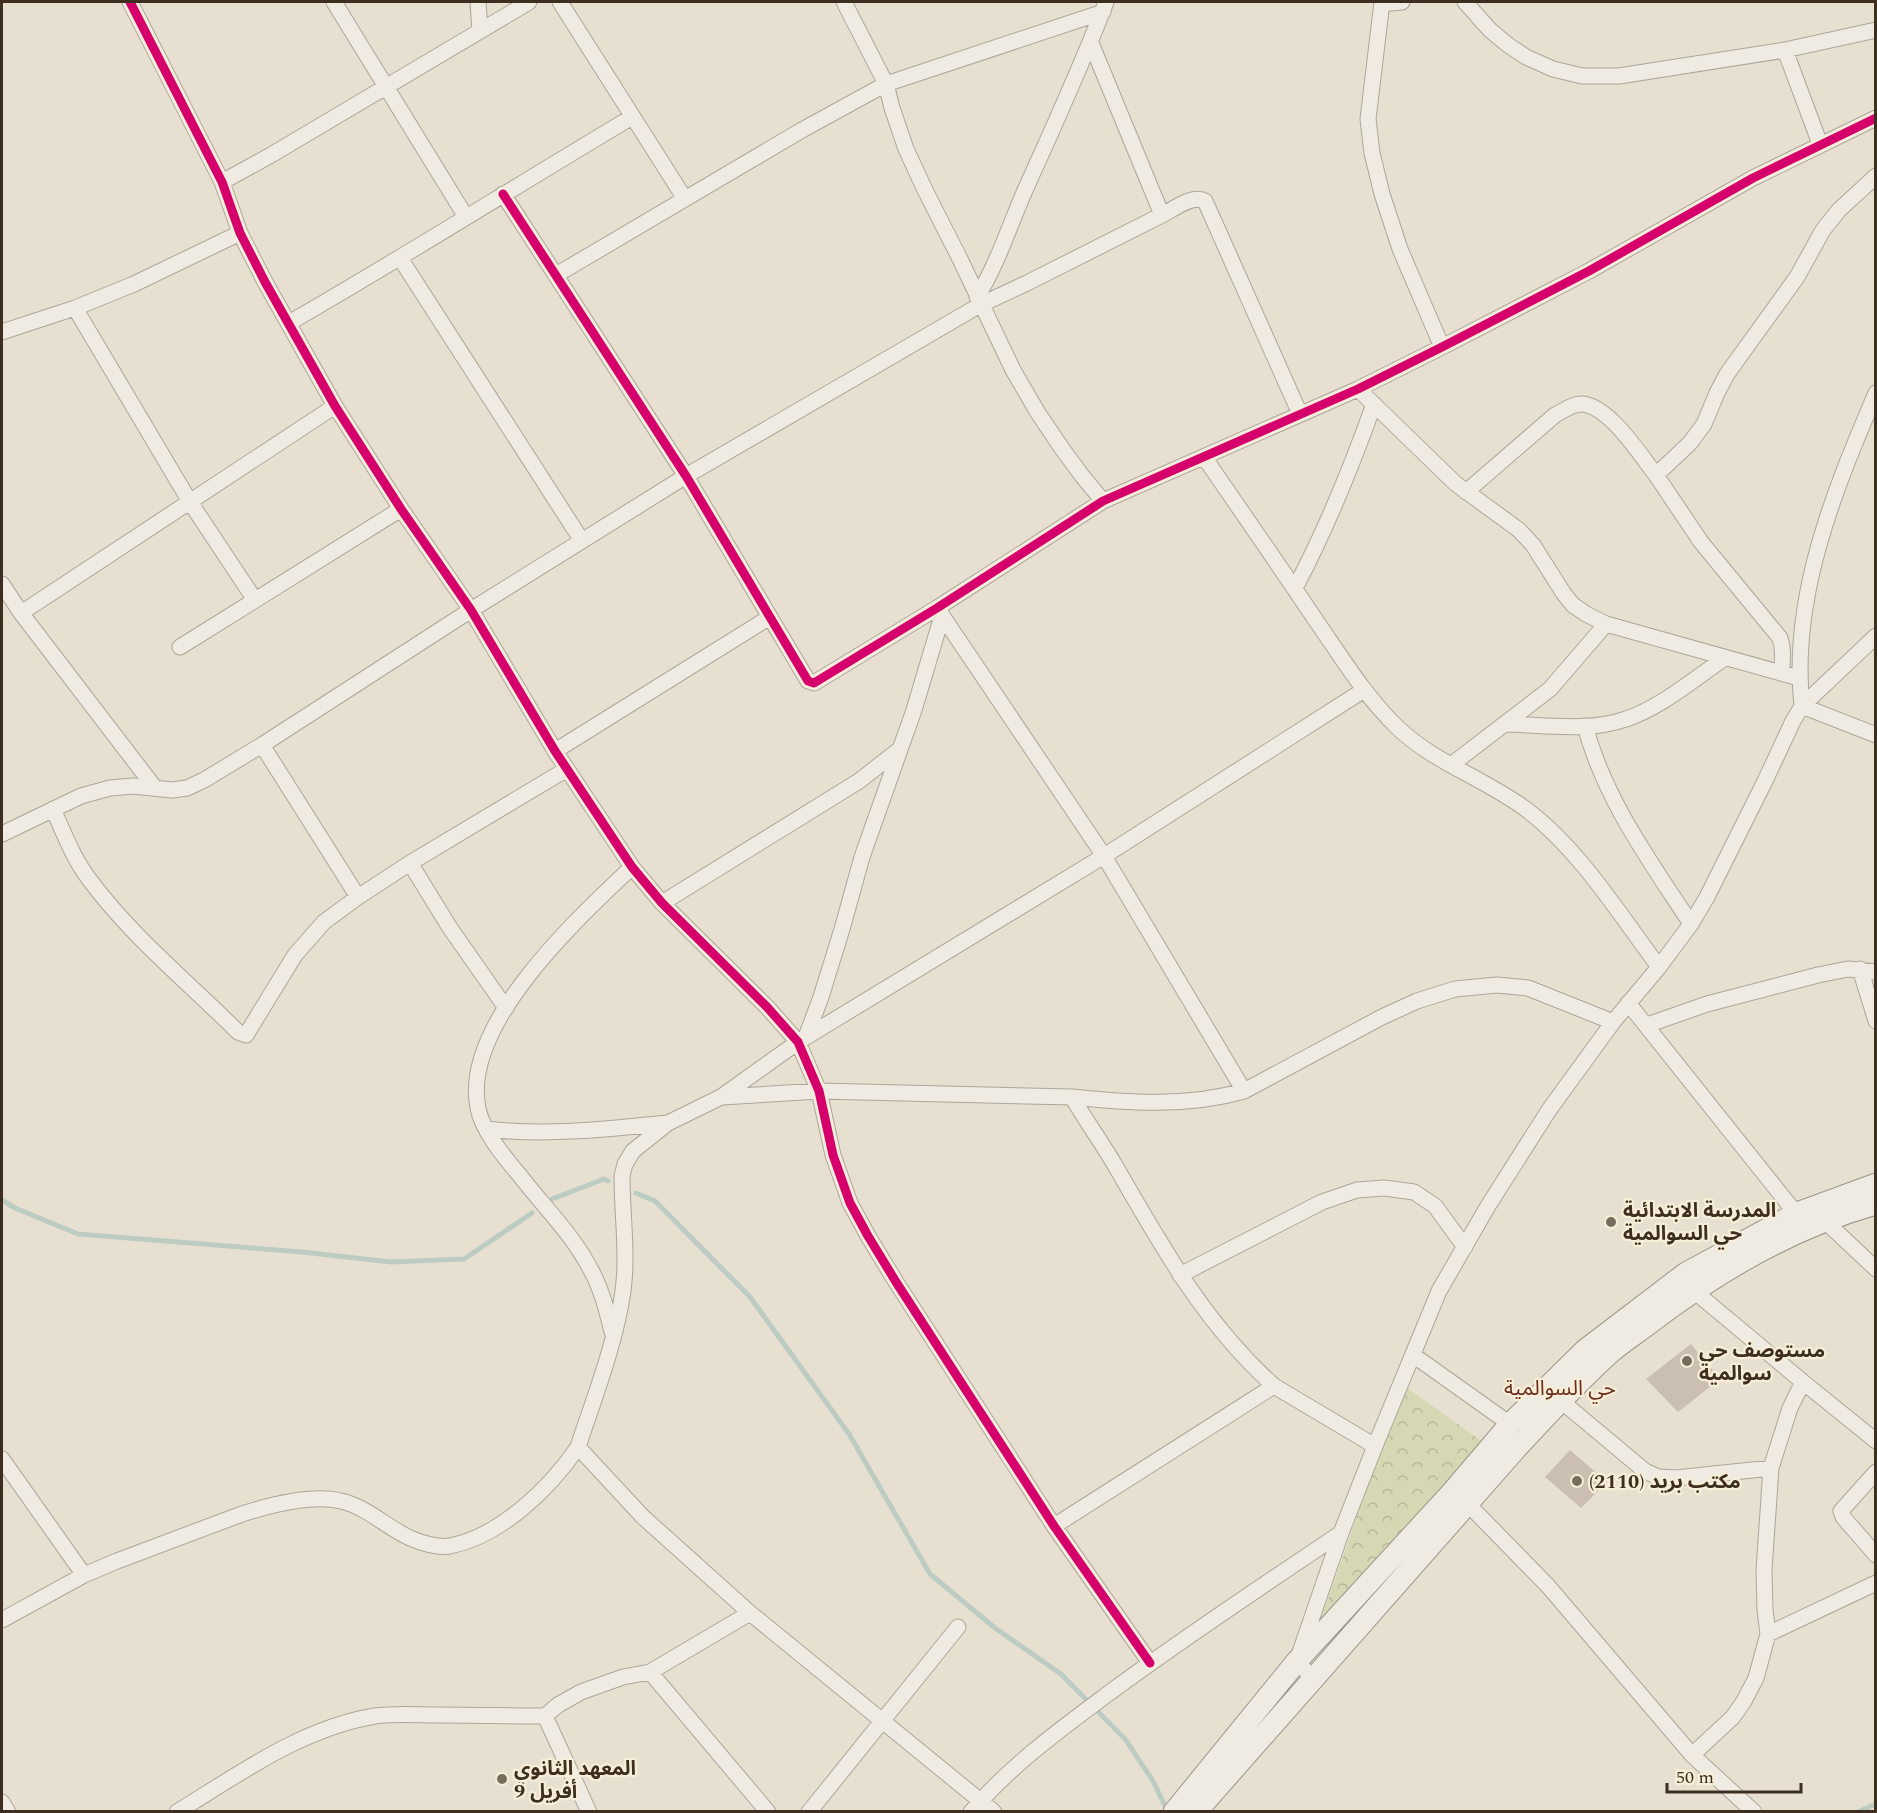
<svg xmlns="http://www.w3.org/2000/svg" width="1877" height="1813" font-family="Spectral,'Noto Sans Arabic',serif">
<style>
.forest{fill:url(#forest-crowns)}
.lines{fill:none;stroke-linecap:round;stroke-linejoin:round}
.stream{stroke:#bcccc2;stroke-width:5}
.building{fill:#cbbfb2}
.street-casing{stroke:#ada599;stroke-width:17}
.secondary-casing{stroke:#9c958a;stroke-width:23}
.street{stroke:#efebe3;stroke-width:15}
.secondary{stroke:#efebe3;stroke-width:21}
.cycleway-casing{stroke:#f7eed8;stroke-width:13}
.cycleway{stroke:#d6006c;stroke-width:9}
.poi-dot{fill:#786c5e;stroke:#f7eed8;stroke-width:2}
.labels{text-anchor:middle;stroke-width:4.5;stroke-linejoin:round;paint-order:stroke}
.poi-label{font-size:20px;font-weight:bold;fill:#3d2e20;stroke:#f7eed8;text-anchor:start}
.neighbourhood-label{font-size:21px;fill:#6b2e1e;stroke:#f7eed8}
</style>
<defs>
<pattern id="forest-crowns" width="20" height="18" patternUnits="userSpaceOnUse" patternTransform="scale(1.5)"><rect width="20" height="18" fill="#d6d7b3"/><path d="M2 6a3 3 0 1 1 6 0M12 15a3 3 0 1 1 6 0" fill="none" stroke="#b9b99a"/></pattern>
</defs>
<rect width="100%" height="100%" fill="#e7e0d1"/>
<path class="forest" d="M1403 1385 1483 1442 1315 1636Z"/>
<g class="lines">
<path class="stream" d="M636 1193 655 1201 750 1297 849 1434 930 1574 995 1628 1061 1674 1126 1740 1153 1781 1165 1806
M552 1199 604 1179 608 1181
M2 1200 15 1208 78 1234 302 1252 391 1262 464 1259 532 1213
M1858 1812 1876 1804"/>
</g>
<path class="building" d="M1691 1344 1720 1379 1678 1412 1646 1379Z
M1570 1450 1607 1482 1581 1508 1545 1477Z"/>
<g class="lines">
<g class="street-casing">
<path id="street" d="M130 2 222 182 240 233 265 282 335 406 401 509 471 610 555 751 632 867 662 903 767 1007 798 1042 819 1091 833 1155 850 1203 868 1236 896 1282 1054 1526 1150 1663
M334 2 466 217
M478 2 480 31
M560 2 685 199
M844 2 886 84 892 108 906 149 925 190 960 259 1013 370 1038 413 1063 450 1083 477 1103 501
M1382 2 1368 119 1372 153 1382 194 1400 249 1442 347
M1382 2 1391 3 1402 2
M1465 2 1490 30 1508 45 1526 57 1553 69 1582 76H1619L1785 50 1876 30
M1785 50 1820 144
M222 182 271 155 529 2
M503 194 686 476 808 681 814 683 937 608 1103 501 1358 389 1442 347 1589 271 1753 178 1876 118
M1162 215C1174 209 1193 194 1205 201L1300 414
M400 258 582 541
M556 275 802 130 886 84 1103 12
M977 297C998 263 1010 224 1026 188 1054 126 1082 65 1106 2
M75 308 190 502 255 600
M289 323C405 256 518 185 632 117
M2 332 75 308 134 284 240 233
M1358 389 1456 484 1519 530 1533 545 1564 594 1573 605 1586 614 1606 624 1799 678
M1876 393C1834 491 1790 598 1802 706L1876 735
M1204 457C1242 512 1280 567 1317 622 1342 658 1365 696 1397 727 1434 763 1486 779 1527 810 1579 849 1620 915 1659 967
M1656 475 1701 542 1780 638C1784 650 1783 661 1781 673
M1466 492 1555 415C1563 411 1572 404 1581 404 1608 404 1641 456 1656 475L1690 443 1704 424 1717 393 1727 374 1797 277 1823 230 1839 210 1876 176
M2 584 21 613
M1295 588C1327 528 1351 468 1374 404
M937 608 1104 856 1244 1091
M180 647 401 509
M1506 724C1545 725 1589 732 1626 719 1660 708 1695 678 1725 658
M1585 726C1605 800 1650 861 1691 924
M262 745 358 897
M555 751 770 617
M1451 765 1550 689 1606 624
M155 788 21 613 335 406
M53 809C64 833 73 858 89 879 131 936 188 982 238 1032L246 1035 295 955 324 922 358 897 410 863 567 769
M2 834 81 796 110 788 133 786 172 790 187 788 204 780 262 745 471 610 686 476 980 305 1027 283 1162 215 1091 43
M410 863 450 928 506 1008
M662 903 859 781 900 749
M1860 969 1876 1021
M1628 1003 1802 1221
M1647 1025 1707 1004 1818 975 1848 969 1876 972
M806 1037 821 997 842 929 862 857 914 710 942 616
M722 1097 819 1091 1072 1097C1086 1121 1102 1143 1116 1167 1163 1248 1204 1323 1274 1386
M1072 1097C1129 1103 1188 1107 1244 1091L1382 1017 1417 1001 1455 989 1497 985 1528 988 1613 1022
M486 1129C546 1136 608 1129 668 1123
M1825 1221 1876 1269
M1180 1275 1322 1202 1357 1190 1384 1188 1414 1192 1435 1206 1465 1247
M1694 1291 1803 1382 1790 1408 1771 1468 1764 1570 1765 1610 1768 1634 1756 1678 1744 1701 1733 1717 1692 1755 1754 1812
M612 1332C607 1311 602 1291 592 1272 574 1236 545 1208 521 1177 506 1159 482 1131 478 1108 461 1025 577 919 632 867
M1413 1355 1510 1424
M1803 1382 1876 1441
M1554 1395 1645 1471 1658 1477 1676 1478 1771 1468
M2 1459 84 1575
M1876 1472 1841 1511 1843 1517 1876 1555
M1462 1498 1548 1586 1692 1755
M1054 1526 1274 1386 1375 1446
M2 1620 84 1575 117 1561 242 1514C270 1505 312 1494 341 1501 367 1507 386 1527 410 1538 421 1543 438 1548 450 1546 501 1536 550 1488 578 1447
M1768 1634 1876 1583
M650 1672 768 1812
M1313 1679 1297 1661 1341 1533 1375 1446 1439 1291 1488 1206 1549 1110 1613 1022 1659 967 1691 924 1707 897 1765 781 1793 721 1802 706 1876 636
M545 1716 558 1705 581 1692 623 1677 650 1672 750 1613
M2 1802 8 1812
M177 1812C239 1774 302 1728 375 1716 396 1713 419 1715 440 1715 475 1715 510 1716 545 1716L589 1812
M809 1812 958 1627
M971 1812C1009 1767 1058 1731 1105 1696 1182 1639 1262 1586 1341 1533
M994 1812 750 1613 643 1517 578 1447C594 1398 616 1342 623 1291 628 1254 622 1214 622 1176L625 1164 633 1151 668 1123 721 1097 798 1042 1104 856 1364 690"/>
</g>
<g class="secondary-casing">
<path id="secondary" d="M1174 1812 1297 1661 1453 1491 1510 1424 1585 1350 1686 1273 1797 1213 1876 1184
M1196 1812 1514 1451C1545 1417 1576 1384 1610 1353 1623 1342 1637 1333 1650 1323 1718 1271 1793 1227 1876 1204"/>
</g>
<use href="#street" class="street"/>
<use href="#secondary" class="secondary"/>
<g class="cycleway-casing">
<path id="cycleway" d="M130 2 222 182 240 233 265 282 335 406 401 509 471 610 555 751 632 867 662 903 767 1007 798 1042 819 1091 833 1155 850 1203 868 1236 896 1282 1054 1526 1150 1663
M503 194 686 476 808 681 814 683 937 608 1103 501 1358 389 1442 347 1589 271 1753 178 1876 118"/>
</g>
<use href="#cycleway" class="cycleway"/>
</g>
<g class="poi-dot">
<circle cx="1611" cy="1222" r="6"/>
<circle cx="1687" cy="1361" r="6"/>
<circle cx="1577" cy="1481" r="6"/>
<circle cx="502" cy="1779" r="6"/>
</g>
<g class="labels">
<g class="poi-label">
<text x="1623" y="1217">المدرسة الابتدائية<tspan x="1623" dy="23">حي السوالمية</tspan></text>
<text x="1699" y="1357">مستوصف حي<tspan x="1699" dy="23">سوالمية</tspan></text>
<text x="1589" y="1488">مكتب بريد (2110)</text>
<text x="514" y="1775">المعهد الثانوي<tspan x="514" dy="23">9 أفريل</tspan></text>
</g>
<g class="neighbourhood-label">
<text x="1560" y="1395">حي السوالمية</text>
</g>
</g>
<rect width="1877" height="1813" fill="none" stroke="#3d2e20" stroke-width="6"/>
<path d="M1667 1783v9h134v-9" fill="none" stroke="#3d2e20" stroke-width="3"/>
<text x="1676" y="1783" font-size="18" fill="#3d2e20" stroke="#f7eed8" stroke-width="4.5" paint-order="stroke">50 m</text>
</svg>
